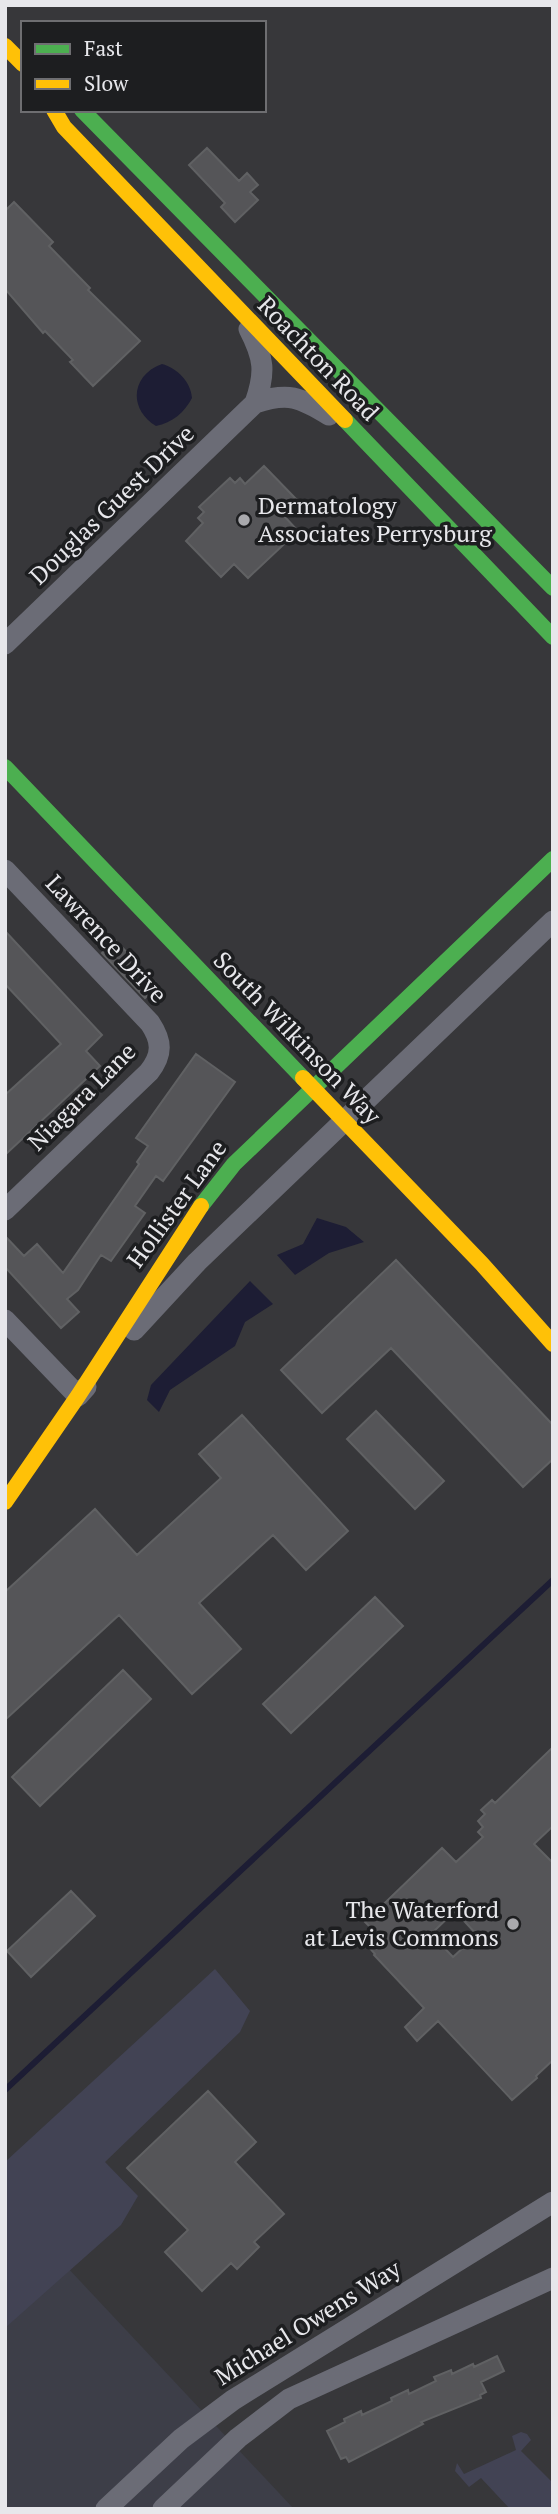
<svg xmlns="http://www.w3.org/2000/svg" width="558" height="2514" font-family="'PT Serif',serif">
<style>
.built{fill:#3d3e48}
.green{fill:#424354}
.water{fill:#1d1d34}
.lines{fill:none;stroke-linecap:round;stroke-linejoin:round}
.stream{stroke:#1d1d34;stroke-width:6}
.building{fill:#555558;stroke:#606163;stroke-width:2;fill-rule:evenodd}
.street{stroke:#6b6c76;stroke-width:21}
.fast{stroke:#4caf50;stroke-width:16}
.slow{stroke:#ffc107;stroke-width:16}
.poi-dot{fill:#a9a9ad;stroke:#1d1e20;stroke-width:2.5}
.labels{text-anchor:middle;stroke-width:7;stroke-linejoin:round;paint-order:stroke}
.street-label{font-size:24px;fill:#e7e7eb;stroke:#1d1e20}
.poi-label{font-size:24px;fill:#e7e7eb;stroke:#1d1e20;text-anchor:start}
</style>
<rect width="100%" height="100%" fill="#37373a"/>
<path class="built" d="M5 2201 294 2509H5Z"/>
<path class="green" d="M215 1969 250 2011 240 2032 105 2162 138 2196 121 2225 5 2328V2162Z
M521 2432 527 2434 531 2440 521 2451 553 2483V2509H510L481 2478 469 2487 455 2471 457 2463 464 2474 516 2450 512 2436Z"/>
<path class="water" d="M162 364C177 368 191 382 192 398 185 412 172 423 156 426 128 409 131 375 162 364Z
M317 1218 346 1227 364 1242 329 1253 295 1275 277 1255 303 1244Z
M250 1281 273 1304 245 1322 235 1346 170 1390 159 1412 147 1400 151 1385Z"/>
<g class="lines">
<path class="stream" d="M5 2090 553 1580"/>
</g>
<path class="building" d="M207 148 239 181 247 173 258 185 250 192 258 200 235 222 221 207 225 203 189 165Z
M14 202 53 242 49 246 90 288 88 290 140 341 93 386 70 362 73 360 45 331 43 333 5 289V211Z
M264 466 299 502 284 516 298 531 248 578 234 564 221 577 186 541 203 523 198 518 204 512 199 507 230 478 235 483 240 478 245 484Z
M5 931 102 1035 86 1051 100 1066 5 1155V1095L61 1044 5 984Z
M115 940 158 985 145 998 102 953Z
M196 1054 235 1082 163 1181 156 1176 135 1206 145 1213 111 1261 101 1255 78 1290 67 1299 79 1312 61 1328 5 1267V1236L24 1256 37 1244 63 1273 139 1164 137 1162 148 1146 136 1138Z
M396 1260 553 1425V1459L523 1487 391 1348 322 1413 281 1370Z
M376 1411 444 1481 415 1509 347 1439Z
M242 1415 348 1531 306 1570 273 1535 199 1603 241 1649 192 1694 119 1615 5 1720V1592L95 1509 137 1555 221 1478 199 1454Z
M375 1597 403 1626 291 1733 263 1704Z
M123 1670 151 1699 40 1806 12 1777Z
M553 1747V1826L534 1844 553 1863V2060L536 2076 537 2078 512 2100 438 2021 417 2041 405 2027 424 2008 374 1955 375 1954 368 1946 379 1936 365 1922 442 1848 456 1862 483 1837 478 1832 483 1827 478 1821 485 1814 481 1810 492 1800 495 1803ZM455 1911 477 1935 453 1957 431 1934Z
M71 1891 95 1916 31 1977 7 1951Z
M208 2091 256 2142 235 2162 284 2214 254 2242 259 2247 237 2269 231 2263 202 2291 165 2252 188 2230 127 2168Z
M497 2356 504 2371 481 2382 486 2392 480 2395 481 2398 421 2422 423 2424 349 2462 346 2457 341 2459 327 2431 345 2422 344 2419 361 2411 362 2415 392 2401 391 2398 408 2390 409 2394 436 2381 434 2377 451 2370 452 2374 473 2364 474 2367Z"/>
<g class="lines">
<path class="street" d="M249 329C264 358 266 372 255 403
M5 644 255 403C288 392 300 397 329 415
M5 870 150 1023C162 1041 163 1054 149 1072L5 1210
M5 1320 78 1396 86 1387
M134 1330 197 1262 553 921
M106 2509 181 2439 233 2400 553 2202
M163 2509 238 2438 289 2399 553 2278"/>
<path class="fast" d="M82 110 553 588
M345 420 553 637
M5 767 303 1078
M201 1206 234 1164 553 859"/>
<path class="slow" d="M5 46 23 64
M54 110 64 127 345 420
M303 1078 482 1264 553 1344
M5 1502 78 1396 201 1206"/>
</g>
<g class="poi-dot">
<circle cx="244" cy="520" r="7"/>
<circle cx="513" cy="1924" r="7"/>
</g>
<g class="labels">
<g class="street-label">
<text transform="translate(318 359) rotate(46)" y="8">Roachton Road</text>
<text transform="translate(112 505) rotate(-44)" y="8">Douglas Guest Drive</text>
<text transform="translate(106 939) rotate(47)" y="8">Lawrence Drive</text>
<text transform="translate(297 1038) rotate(46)" y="8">South Wilkinson Way</text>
<text transform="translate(82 1097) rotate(-45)" y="8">Niagara Lane</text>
<text transform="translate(177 1204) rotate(-54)" y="8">Hollister Lane</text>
<text transform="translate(308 2323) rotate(-32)" y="8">Michael Owens Way</text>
</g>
<g class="poi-label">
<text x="258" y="514">Dermatology<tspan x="258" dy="28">Associates Perrysburg</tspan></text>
<text x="499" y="1918" text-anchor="end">The Waterford<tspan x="499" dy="28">at Levis Commons</tspan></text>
</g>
</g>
<rect width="558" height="2514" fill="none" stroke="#e7e7eb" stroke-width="14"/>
<rect x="21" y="21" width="245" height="91" fill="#1d1e20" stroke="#6e6e71" stroke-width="2"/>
<rect x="35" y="44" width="35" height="10" fill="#4caf50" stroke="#6e6e71" stroke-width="2"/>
<text x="84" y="56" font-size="21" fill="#e7e7eb">Fast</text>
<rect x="35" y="79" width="35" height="10" fill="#ffc107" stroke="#6e6e71" stroke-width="2"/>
<text x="84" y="91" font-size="21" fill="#e7e7eb">Slow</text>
</svg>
